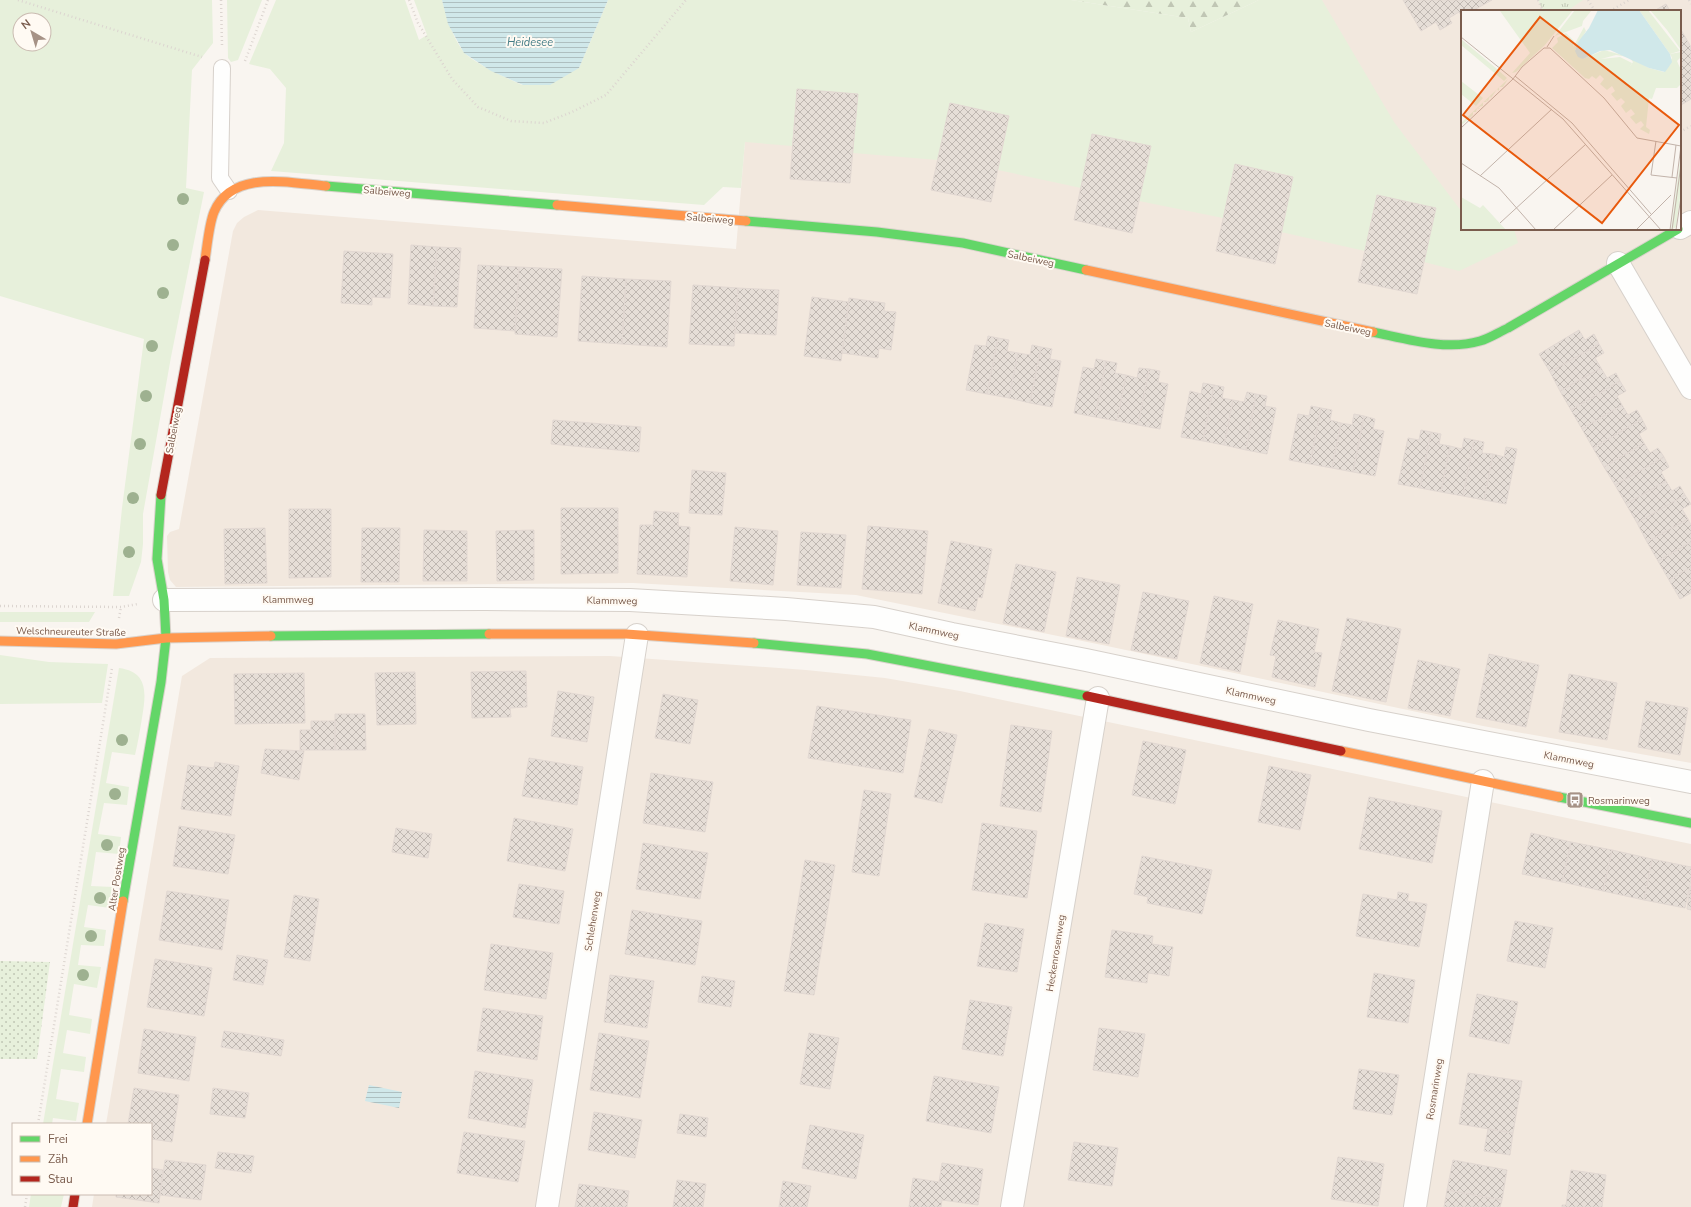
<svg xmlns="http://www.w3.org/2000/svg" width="1691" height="1207" font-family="'Nunito Sans',sans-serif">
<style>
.residential{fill:#f2e8de;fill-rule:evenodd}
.grass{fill:#e7f0db;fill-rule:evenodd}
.forest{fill:url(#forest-firs)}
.park{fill:url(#park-tufts)}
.garden{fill:url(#garden-dots)}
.water{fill:url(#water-rules)}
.building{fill:url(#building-cross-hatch);stroke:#e2d8d2}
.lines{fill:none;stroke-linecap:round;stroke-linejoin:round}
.lane-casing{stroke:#d7d1cb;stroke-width:18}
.street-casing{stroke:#d7d1cb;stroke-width:24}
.fast-casing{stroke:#d9d2cb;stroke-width:11}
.slow-casing{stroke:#d9d2cb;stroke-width:11}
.jam-casing{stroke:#d9d2cb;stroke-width:11}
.path{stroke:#dcd5d0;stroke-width:2.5;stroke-dasharray:1 3;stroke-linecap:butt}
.lane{stroke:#fefefd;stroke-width:16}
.street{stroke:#fefefd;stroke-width:22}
.fast{stroke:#63d668;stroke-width:9}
.slow{stroke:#ff974d;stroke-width:9}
.jam{stroke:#b3261e;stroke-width:9}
.tree{fill:#9eb190}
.labels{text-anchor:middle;stroke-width:4;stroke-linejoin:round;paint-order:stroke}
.street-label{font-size:10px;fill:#7a5c4d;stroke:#fffaf3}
.poi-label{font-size:10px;fill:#7a5c4d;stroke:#fffaf3;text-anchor:start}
.water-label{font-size:11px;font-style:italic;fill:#437c86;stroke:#fffaf3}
.inset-road{fill:none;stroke:#c2b3aa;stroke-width:1}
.view{fill:#e8590c;fill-opacity:0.15;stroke:#e8590c;stroke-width:2}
.inset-edge{fill:none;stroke:#7a5c4d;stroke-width:2}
</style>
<defs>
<pattern id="forest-firs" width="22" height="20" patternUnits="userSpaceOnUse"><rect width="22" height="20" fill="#e7f0db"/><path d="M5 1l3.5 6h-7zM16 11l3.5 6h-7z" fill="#c0c6b4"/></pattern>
<pattern id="park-tufts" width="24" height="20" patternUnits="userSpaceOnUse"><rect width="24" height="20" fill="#e7f0db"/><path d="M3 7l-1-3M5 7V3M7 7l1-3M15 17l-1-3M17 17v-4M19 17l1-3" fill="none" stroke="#c0c6b4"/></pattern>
<pattern id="garden-dots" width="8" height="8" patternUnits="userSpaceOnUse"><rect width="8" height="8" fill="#e7f0db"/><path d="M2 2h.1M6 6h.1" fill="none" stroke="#c0c6b4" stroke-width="1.8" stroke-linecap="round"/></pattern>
<pattern id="water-rules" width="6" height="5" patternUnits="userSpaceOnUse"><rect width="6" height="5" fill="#d0e8ea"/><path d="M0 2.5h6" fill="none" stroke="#aebfc0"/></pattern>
<pattern id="building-cross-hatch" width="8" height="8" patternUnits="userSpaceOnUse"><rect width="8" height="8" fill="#e6ded7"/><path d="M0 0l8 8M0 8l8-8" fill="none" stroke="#bfb7b1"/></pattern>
</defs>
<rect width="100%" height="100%" fill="#f9f5f0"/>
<path class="residential" d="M1259 0H1691V763L1483 726 1107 646 856 595 633 583 176 587 170 580 168 572 167 536 170 532 179 529 233 231 237 223 244 217 258 210 736 249 751 69 1165 58ZM1462 11H1680V229H1462Z
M610 656 806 670 885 678 960 691 1691 844V1207H92L94 1194H151V1124H106L182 676 210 658Z"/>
<path class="grass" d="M0 0H212L213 43 192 70 186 188 204 192 171 357 143 514V544L141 562 129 596H113L122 508 144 339 0 296ZM20 20H44V44H20Z
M227 0H262L238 60 231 62 228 58Z
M276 0H405L419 40 427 35 414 0H442C447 18 452 36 463 51 471 62 509 79 522 85L579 68 608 0H1071L1188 18 1191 32 1259 0H1322L1394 122 1462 212V229H1514L1518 243 1459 271 1424 262 1436 208 1377 195 1365 251 1281 232 1291 176 1235 164 1223 218 1139 201 1150 146 1093 134 1081 188 998 170 1009 116 950 103 938 160 853 153 858 94 797 89 792 146 745 142 741 188 723 187 704 205 271 171 284 143 286 88 270 69 249 64Z
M0 612H95L89 622H0Z
M0 655 49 662 108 664 102 703 0 704Z
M119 668C149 672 146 694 142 718 140 730 138 742 135 755L112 752 106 783 129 787 127 805 104 803 98 834 121 837 119 854 96 852 91 886 113 887 110 908 88 905 84 927 106 930 104 946 81 945 78 965 101 967 97 988 74 984 69 1015 92 1019 90 1034 67 1030 63 1053 86 1057 84 1072 61 1069 56 1099 79 1103 76 1121 53 1118 52 1124H43Z
M31 1194H64L61 1207H29Z"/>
<path class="forest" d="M1071 0H1259L1191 32 1188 18Z"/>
<path class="park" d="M1538 0H1583L1567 11H1543Z"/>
<path class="garden" d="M0 961 50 962 37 1059H0Z"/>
<path class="water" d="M442 0H608L579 68 550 85H523L491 71 464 53 448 24Z
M369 1085 402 1092 399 1108 365 1101Z"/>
<path class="building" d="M1403 0H1492L1472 11H1462V17L1459 12 1449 18 1452 23 1440 30 1436 22 1421 31Z
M1666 4 1670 11H1654Z
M1680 28 1691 47V99L1681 105Z
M797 89 858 94 850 183 790 179Z
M950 103 1009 116 991 202 931 190Z
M1092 134 1151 146 1132 233 1074 220Z
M1235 164 1293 177 1275 264 1216 251Z
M1377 195 1436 208 1417 294 1358 282Z
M411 245 437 247 433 306 408 304Z
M437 247 461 248 457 307 433 306Z
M344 251 393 254 390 298 372 297V305L341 303Z
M478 265 519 267 515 331 474 328Z
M519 267 562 269 557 337 515 334Z
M582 276 626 279 622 344 578 341Z
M626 279 671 281 667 347 622 344Z
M693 285 738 288 734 346 689 344Z
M738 288 779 290 776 335 735 333Z
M812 297 849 302 841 361 804 356Z
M849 298 885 303 884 311 896 312 891 350 879 348 878 358 842 353Z
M1579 330 1585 340 1594 334 1599 344 1550 372 1539 354Z
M988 336 998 338 987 394 966 390 975 345 986 346Z
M998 338 1009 340 1007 351 1018 353 1009 398 987 394Z
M1599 344 1604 353 1595 358 1601 368 1560 391 1550 372Z
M1032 345 1041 347 1030 403 1009 398 1018 353 1030 355Z
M1041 347 1052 349 1050 359 1061 361 1052 407 1030 403Z
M1096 359 1106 361 1095 417 1074 413 1083 367 1094 369Z
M1106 361 1117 363 1115 373 1126 375 1117 421 1095 417Z
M1139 368 1149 369 1138 425 1117 421 1126 375 1137 378Z
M1601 368 1607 378 1616 373 1620 381 1571 410 1560 391Z
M1149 369 1160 371 1158 382 1168 384 1160 429 1138 425Z
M1620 381 1626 391 1617 396 1622 405 1582 429 1571 410Z
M1203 383 1214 385 1203 441 1181 437 1190 391 1201 394Z
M1214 385 1224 387 1222 398 1233 400 1224 445 1203 441Z
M1247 392 1256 394 1246 450 1224 445 1233 400 1244 402Z
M1256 394 1267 396 1265 406 1276 408 1267 454 1246 450Z
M1622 405 1628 415 1637 410 1642 419 1593 448 1582 429Z
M1311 406 1321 408 1310 464 1289 460 1298 414 1309 416Z
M1321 408 1332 410 1330 420 1341 423 1332 468 1310 464Z
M1354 414 1364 416 1353 472 1332 468 1341 423 1352 425Z
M1364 416 1375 419 1373 429 1384 431 1375 476 1353 472Z
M1642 419 1647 429 1639 434 1644 443 1604 467 1593 448Z
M553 420 641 427 639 452 551 444Z
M1421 430 1431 432 1420 488 1398 484 1408 438 1419 440Z
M1431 432 1441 434 1439 444 1450 446 1441 492 1420 488Z
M1464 438 1474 440 1463 496 1441 492 1450 446 1462 449Z
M1474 440 1484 442 1482 453 1493 454 1484 500 1463 496Z
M1644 443 1650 453 1658 448 1664 457 1615 485 1604 467Z
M1506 447 1517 449 1506 504 1484 500 1493 454 1504 457Z
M1664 457 1669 467 1661 472 1666 481 1626 504 1615 485Z
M692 470 726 473 722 515 689 513Z
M1666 481 1672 491 1680 486 1685 495 1637 523 1626 504Z
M1685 495 1691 504 1682 509 1688 519 1647 542 1637 523Z
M561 508H618V573L561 574Z
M289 509H331V577L289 578Z
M654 511 679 513 678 526 690 527 687 577 637 574 640 525H653Z
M1688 519 1691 525V542L1658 561 1647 542Z
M868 526 928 531 922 594 862 589Z
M735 527 778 531 773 585 730 581Z
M265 528 267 583 225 584 224 529Z
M362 528H400L399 582H361Z
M424 530 467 531V581H423Z
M534 530V580L497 581 496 531Z
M801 532 846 535 841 588 797 585Z
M951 541 992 549 982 598 978 597 975 611 938 603Z
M1691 542V567L1669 580 1658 561Z
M1016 564 1056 572 1044 632 1003 623Z
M1691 567V593L1680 599 1669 580Z
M1077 577 1120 585 1109 644 1066 636Z
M1143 592 1189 601 1177 659 1131 650Z
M1214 596 1253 604 1240 672 1200 663Z
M1347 618 1401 629 1386 702 1332 691Z
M1278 620 1319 629 1314 652 1322 653 1315 687 1272 677 1276 656 1270 655Z
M1489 654 1539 665 1526 727 1476 717Z
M1418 660 1460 669 1450 716 1408 708Z
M526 671 527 707 510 708 511 717 472 718 471 672Z
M415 672 416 724 377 725 375 673Z
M304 673 305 723 235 724 234 674Z
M1569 674 1617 683 1607 740 1559 732Z
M558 691 594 697 587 742 551 736Z
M663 694 698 700 690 744 655 738Z
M1646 701 1688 708 1680 755 1638 747Z
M817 706 911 720 903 773 808 758Z
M335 714H365L366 750H335Z
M311 721H335V750H300V730H311Z
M1011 725 1052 731 1041 812 1000 806Z
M929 729 957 735 942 803 914 797Z
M1143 741 1186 750 1175 804 1132 795Z
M265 749 304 751 299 780 261 773Z
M529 758 583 767 577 805 522 796Z
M215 762 239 766 231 816 181 809 188 765 214 768Z
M1269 766 1311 775 1300 830 1258 822Z
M651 773 713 782 705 832 643 823Z
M864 790 891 794 879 876 852 872Z
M1369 797 1442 811 1432 863 1359 849Z
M514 818 573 829 565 871 507 861Z
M982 823 1037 831 1027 898 972 890Z
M179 826 235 835 228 874 173 866Z
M396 828 432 834 428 858 392 852Z
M1531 833 1571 842 1562 882 1522 874Z
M1571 842 1612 850 1603 891 1562 882Z
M643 843 708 853 700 899 636 889Z
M1612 850 1652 859 1644 900 1603 891Z
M1142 856 1212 870 1202 914 1147 903 1148 897 1134 894Z
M1652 859 1691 867V880L1685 908 1644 900Z
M805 860 835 865 814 995 784 991Z
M519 884 564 891 559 924 513 917Z
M1690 886H1691V910L1687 909Z
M167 891 229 900 222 950 159 940Z
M1398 892 1409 894 1407 901 1427 904 1419 947 1356 936 1363 894 1397 900Z
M294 895 319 899 310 961 284 957Z
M632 910 702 921 695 965 625 954Z
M1515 921 1553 928 1545 968 1507 961Z
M985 923 1024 929 1017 972 977 966Z
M1112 930 1153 936 1152 944 1173 947 1169 976 1148 973 1147 983 1105 977Z
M491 944 553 953 546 999 484 990Z
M237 955 268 960 263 985 233 980Z
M155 959 212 968 204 1016 147 1007Z
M1374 973 1415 980 1408 1023 1367 1017Z
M610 975 654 981 647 1028 604 1022Z
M702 976 735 981 731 1007 698 1002Z
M1477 994 1518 1002 1509 1044 1469 1036Z
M970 1000 1012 1007 1003 1056 962 1049Z
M483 1008 543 1016 537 1060 477 1051Z
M1099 1028 1145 1034 1138 1077 1093 1070Z
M144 1029 196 1037 189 1081 138 1073Z
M224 1031 284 1040 281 1056 221 1047Z
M599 1033 649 1041 640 1098 590 1090Z
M809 1033 839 1038 830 1089 800 1084Z
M1359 1069 1399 1075 1392 1115 1353 1109Z
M475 1071 533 1080 525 1128 468 1118Z
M1468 1073 1522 1081 1513 1133 1459 1124Z
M934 1076 999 1087 991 1133 926 1121Z
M134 1088 179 1095 172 1142 151 1139V1124H128Z
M213 1088 249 1093 245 1118 210 1114Z
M594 1112 642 1120 635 1158 588 1150Z
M680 1114 708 1118 706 1137 677 1133Z
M810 1125 864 1135 856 1179 802 1168Z
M1488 1129 1513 1133 1510 1155 1484 1151Z
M464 1132 525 1141 518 1182 457 1173Z
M1074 1142 1118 1148 1112 1186 1068 1180Z
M218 1152 254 1156 251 1173 215 1168Z
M1338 1157 1384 1164 1378 1206 1331 1199Z
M165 1160 206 1165 201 1200 160 1195Z
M1453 1160 1507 1170 1502 1200 1447 1190Z
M942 1163 983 1169 978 1205 942 1200 941 1207H909L913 1178 939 1182Z
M151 1168 163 1170 159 1203 116 1197V1194H151Z
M1571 1170 1606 1175 1602 1207H1562V1205H1566Z
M677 1180 706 1184 703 1207H673Z
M783 1181 811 1186 807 1207H779Z
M579 1184 629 1191 627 1207H575Z
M1447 1190 1502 1200 1500 1207H1444Z"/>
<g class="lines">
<g class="lane-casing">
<path id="lane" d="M222 68 220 178 229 191"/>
</g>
<g class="street-casing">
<path id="street" d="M1680 228 1691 222
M1618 263 1691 388
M164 600 485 599 630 600 786 609 874 617 952 634 1086 660 1369 720 1691 782
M547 1207 637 635
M1012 1207 1098 698
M1415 1207 1483 781"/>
</g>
<g class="fast-casing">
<path id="fast" d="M326 186 557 205
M746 221 877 232 963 243 1086 270
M1373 332C1407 339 1446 351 1480 341 1490 338 1499 332 1508 328L1678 229
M271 636 489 634
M754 643 867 654 1087 696
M1559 797 1691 823
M123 901 161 682 166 638 164 600 157 559 161 495"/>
</g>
<g class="slow-casing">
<path id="slow" d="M557 205 746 221
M205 260C207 247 209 224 214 212 232 169 290 183 326 186
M1086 270 1373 332
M489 634H626L754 643
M0 641 116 644 166 638 271 636
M1341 751 1559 797
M87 1124 123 901"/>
</g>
<g class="jam-casing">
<path id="jam" d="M161 495 205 260
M1087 696 1341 751
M73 1207 75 1194"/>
</g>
<path class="path" d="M18 0 202 57
M221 0 222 45
M409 0 418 23 452 79 478 107 511 121 544 123 572 112 606 95 686 0
M1538 0 1543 11
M1588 0 1595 11
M1689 0 1691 4
M1610 11 1629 0
M245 61 268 0
M1680 132 1691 126
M0 606 121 607 138 604
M119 618 121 607
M38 1124 112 668
M25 1207 27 1194"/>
<use href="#lane" class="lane"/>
<use href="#street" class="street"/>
<use href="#fast" class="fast"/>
<use href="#slow" class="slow"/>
<use href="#jam" class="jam"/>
</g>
<g class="tree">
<circle cx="183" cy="199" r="6"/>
<circle cx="173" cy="245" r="6"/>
<circle cx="163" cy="293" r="6"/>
<circle cx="152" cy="346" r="6"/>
<circle cx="146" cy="396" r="6"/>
<circle cx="140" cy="444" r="6"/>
<circle cx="133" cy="498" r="6"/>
<circle cx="129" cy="552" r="6"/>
<circle cx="122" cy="740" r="6"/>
<circle cx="115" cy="794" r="6"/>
<circle cx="107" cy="845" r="6"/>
<circle cx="100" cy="898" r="6"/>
<circle cx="91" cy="936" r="6"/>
<circle cx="83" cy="975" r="6"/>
</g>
<defs>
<g id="bus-square" transform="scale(0.9)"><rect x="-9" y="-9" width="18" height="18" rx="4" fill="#a69286" stroke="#fffaf3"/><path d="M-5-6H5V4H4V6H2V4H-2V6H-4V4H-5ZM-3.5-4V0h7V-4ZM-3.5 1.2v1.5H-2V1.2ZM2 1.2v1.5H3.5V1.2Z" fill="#fff"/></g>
</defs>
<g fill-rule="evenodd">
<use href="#bus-square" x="1575" y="800"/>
</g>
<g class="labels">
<g class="street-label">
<text transform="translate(387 191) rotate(5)" y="4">Salbeiweg</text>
<text transform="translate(710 218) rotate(5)" y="4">Salbeiweg</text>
<text transform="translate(1031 258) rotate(12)" y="4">Salbeiweg</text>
<text transform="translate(1348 327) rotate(12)" y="4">Salbeiweg</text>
<text transform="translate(173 430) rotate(-79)" y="4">Salbeiweg</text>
<text x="288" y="603">Klammweg</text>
<text transform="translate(612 600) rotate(1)" y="4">Klammweg</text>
<text transform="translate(934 630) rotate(12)" y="4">Klammweg</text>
<text transform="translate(71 631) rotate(1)" y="4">Welschneureuter Straße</text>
<text transform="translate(1251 695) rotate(12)" y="4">Klammweg</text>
<text transform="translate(1569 759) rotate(11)" y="4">Klammweg</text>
<text transform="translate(116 879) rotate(-81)" y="4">Alter Postweg</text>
<text transform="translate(592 921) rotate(-81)" y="4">Schlehenweg</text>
<text transform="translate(1055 953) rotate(-81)" y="4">Heckenrosenweg</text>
<text transform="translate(1434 1089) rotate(-81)" y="4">Rosmarinweg</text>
</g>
<g class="poi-label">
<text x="1588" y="804">Rosmarinweg</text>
</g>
<g class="water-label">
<text x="530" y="46">Heidesee</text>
</g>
</g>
<g transform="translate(1461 10)">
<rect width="220" height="220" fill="#f9f5f0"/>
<path d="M112 0 84 35 55 62 51 63 69 43 39 1ZM114 0H131L122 11 121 16 94 26ZM178 0H187L219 41 209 44ZM189 0H220V40L206 20ZM123 17 125 21 114 40 122 49 143 40 168 47 155 45 140 49 159 47 171 53 164 66 175 85 188 88 185 117 189 120 188 124 179 119 183 115 180 111 175 114 169 107 174 104 170 99 165 103 160 96 164 92 160 88 156 91 150 84 154 81 151 76 146 80 139 74 143 69 139 65 135 69 131 66 128 69 124 68 91 38 97 32 96 28 105 23 113 31 112 37ZM0 29 36 59 46 68 43 71 0 35ZM47 69 42 77H38V81L36 79 30 88 29 86 27 91 24 90 26 92H22V96L17 97 19 99 16 98 15 102H12V105L2 114 0 113ZM220 144V181L215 217 210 220Z" fill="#e7f0db"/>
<path d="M220 42V47L216 51 220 60V74L216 78H195L191 89 175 85 161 68 172 52 168 47 188 58 203 62 211 48 209 44Z" fill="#e7f0db"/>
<path d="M0 187 19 198 22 195 45 220H0Z" fill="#e7f0db"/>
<path d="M0 71 22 88 15 96 0 84Z" fill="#e7f0db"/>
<path d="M137 0H178L209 44 211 52 207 58 204 62 188 58 149 40 139 41 122 49 117 47 114 41 117 32 128 18Z" fill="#d0e8ea"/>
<path class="inset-road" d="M0 27 102 109 200 220M86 37 93 26M54 66 111 113 190 204M52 69 61 57 83 38H89L143 88 176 128 220 136M0 118 52 69M195 131 190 165 216 168M0 153 38 178 75 220M19 166 91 99M211 167 215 135M39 213 125 134M92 220 151 165M175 220 210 185M209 220 220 136M211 220 220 155M215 220 220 187"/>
<path class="view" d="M79 7 218 115 141 213 2 105Z"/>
<rect width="220" height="220" class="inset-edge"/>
</g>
<rect x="12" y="1123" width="140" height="72" fill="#fffaf3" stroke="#cabbb1"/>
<rect x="20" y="1136" width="20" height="6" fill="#63d668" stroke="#cabbb1"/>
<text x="48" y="1143" font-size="12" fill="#7a5c4d">Frei</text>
<rect x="20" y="1156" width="20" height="6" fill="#ff974d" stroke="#cabbb1"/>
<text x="48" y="1163" font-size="12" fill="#7a5c4d">Zäh</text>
<rect x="20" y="1176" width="20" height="6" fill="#b3261e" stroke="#cabbb1"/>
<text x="48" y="1183" font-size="12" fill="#7a5c4d">Stau</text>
<g transform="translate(32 32) rotate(322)"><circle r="19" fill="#fffaf3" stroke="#cabbb1"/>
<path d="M0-3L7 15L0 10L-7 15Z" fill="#a69286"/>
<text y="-6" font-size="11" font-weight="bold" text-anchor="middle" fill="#7a5c4d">N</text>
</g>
</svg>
